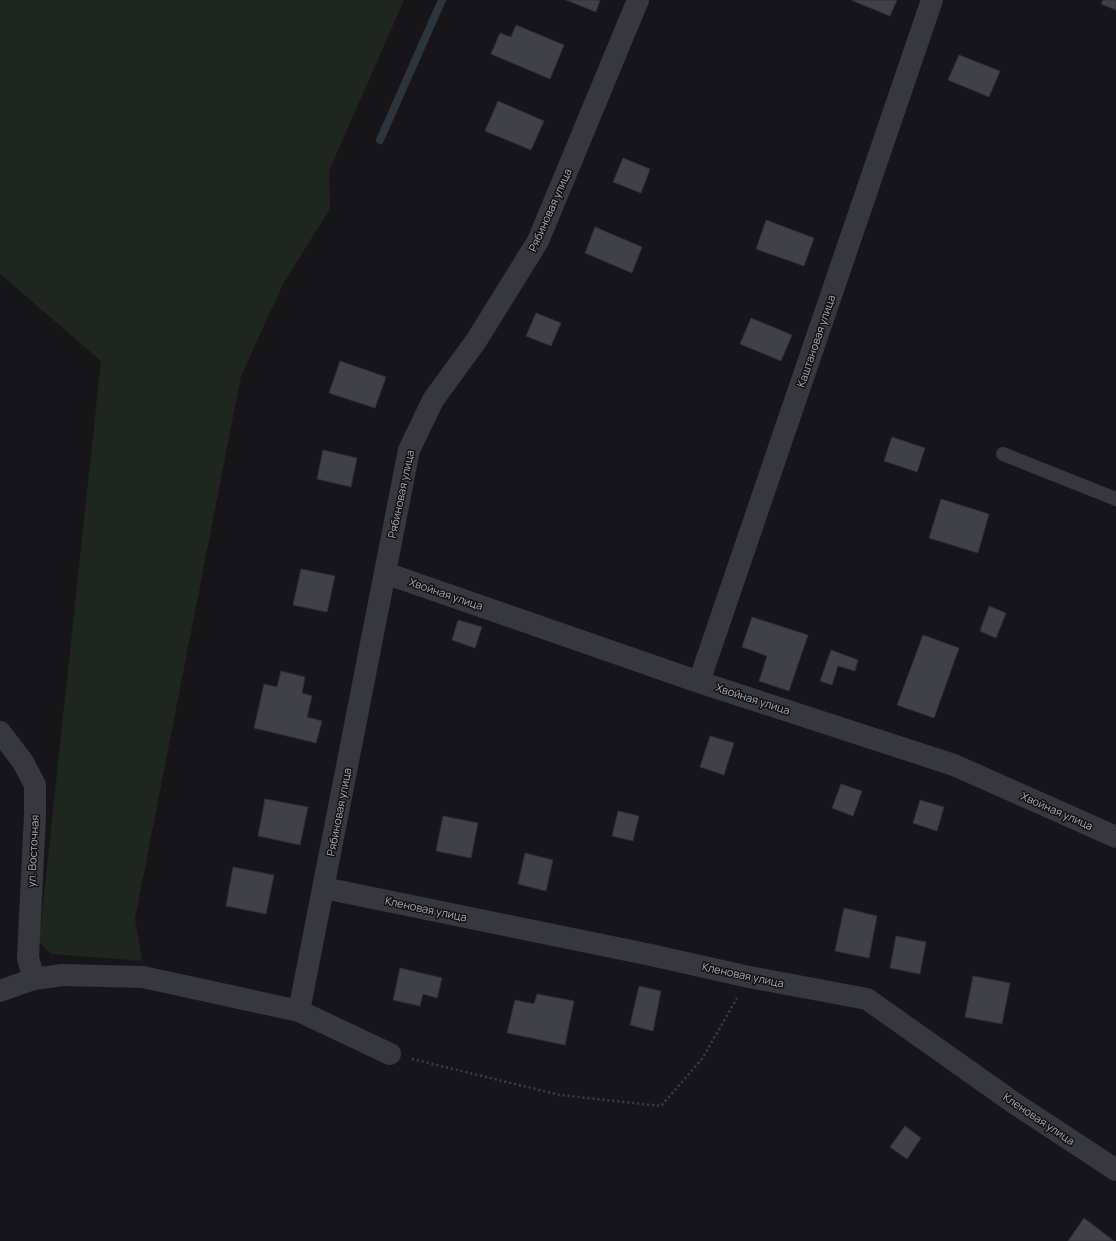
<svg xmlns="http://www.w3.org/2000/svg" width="1116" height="1241" font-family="Manrope,sans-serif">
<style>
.green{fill:#1e261f}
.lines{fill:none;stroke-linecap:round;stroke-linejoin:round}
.stream{stroke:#2c353c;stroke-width:8}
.building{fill:#404145;stroke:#303034}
.path{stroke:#3d3f44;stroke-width:2.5;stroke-dasharray:2 3;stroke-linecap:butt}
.lane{stroke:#37383d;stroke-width:14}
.street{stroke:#37383d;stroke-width:22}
.labels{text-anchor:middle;stroke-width:3;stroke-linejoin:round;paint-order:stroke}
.street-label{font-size:11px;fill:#a8adb8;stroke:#111113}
</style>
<rect width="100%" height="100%" fill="#161618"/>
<path class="green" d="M0 0H404L329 171 330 209 284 282 241 376 135 919 142 961 51 954 39 941 101 361 0 274Z"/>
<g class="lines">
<path class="stream" d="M380 140 442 0"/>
</g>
<path class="building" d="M566 0H600L596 12Z
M851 0H897L890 16Z
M1103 0H1116V10L1101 4Z
M516 25 564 45 550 79 491 54 500 33 511 37Z
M959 55 1000 71 989 97 948 80Z
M498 101 544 121 531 150 485 131Z
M623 158 650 169 641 193 613 182Z
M766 220 814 238 804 266 756 249Z
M595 227 642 247 632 273 585 253Z
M536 313 561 323 551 346 526 336Z
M751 318 792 335 781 361 740 344Z
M340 361 386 377 375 408 329 393Z
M892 437 925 448 917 472 884 461Z
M323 450 357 458 351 487 317 479Z
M941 499 989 514 978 553 929 538Z
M301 569 335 576 327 612 293 605Z
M989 606 1006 613 996 638 980 631Z
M752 617 808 635 789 691 759 681 767 656 742 647Z
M458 620 482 627 475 648 452 640Z
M923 635 959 648 934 718 897 705Z
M831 650 858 660 855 671 838 666 832 685 820 681Z
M281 671 305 677 302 693 312 696 307 717 322 721 316 743 254 728 264 684 277 687Z
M710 736 734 743 724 775 700 767Z
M841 784 862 791 853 816 832 808Z
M265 799 308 807 300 845 258 836Z
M920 800 944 807 937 831 913 823Z
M618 811 639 816 633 841 612 836Z
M443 816 478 823 471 858 436 851Z
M525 853 553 860 546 891 518 884Z
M233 867 274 875 266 914 226 906Z
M844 908 877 916 869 958 835 951Z
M896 936 926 942 920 974 890 968Z
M400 968 442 978 437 998 423 994 420 1006 393 1000Z
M973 976 1010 983 1002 1024 965 1017Z
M639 986 661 991 653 1031 630 1025Z
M537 994 574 1001 565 1045 507 1033 515 1000 534 1004Z
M905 1126 921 1138 907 1159 890 1147Z
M1084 1218 1114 1241H1068Z"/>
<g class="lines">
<path class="path" d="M412 1059 560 1095 661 1106 702 1059 737 998"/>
<path class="lane" d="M1003 454 1116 499"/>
<path class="street" d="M385 573 699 682 954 765 1116 837
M699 682 932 0
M0 732 23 762 35 785V815L28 958 34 979
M324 888 651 955 749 977 867 999 1014 1103 1116 1170
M0 991 34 979 62 975 143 977 299 1011 390 1054
M299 1011 409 450 433 400 476 341 538 241 638 0"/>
</g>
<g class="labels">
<g class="street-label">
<text transform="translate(550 210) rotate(-66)" y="4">Рябиновая улица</text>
<text transform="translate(816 341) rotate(-71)" y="4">Каштановая улица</text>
<text transform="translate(401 494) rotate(-78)" y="4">Рябиновая улица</text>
<text transform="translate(446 594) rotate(19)" y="4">Хвойная улица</text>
<text transform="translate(753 699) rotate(18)" y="4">Хвойная улица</text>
<text transform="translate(1057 811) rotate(24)" y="4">Хвойная улица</text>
<text transform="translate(339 812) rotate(-79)" y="4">Рябиновая улица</text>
<text transform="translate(33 851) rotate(-87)" y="4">ул. Восточная</text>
<text transform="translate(426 909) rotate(12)" y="4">Кленовая улица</text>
<text transform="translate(743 975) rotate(12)" y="4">Кленовая улица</text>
<text transform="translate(1039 1119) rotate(34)" y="4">Кленовая улица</text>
</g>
</g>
</svg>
